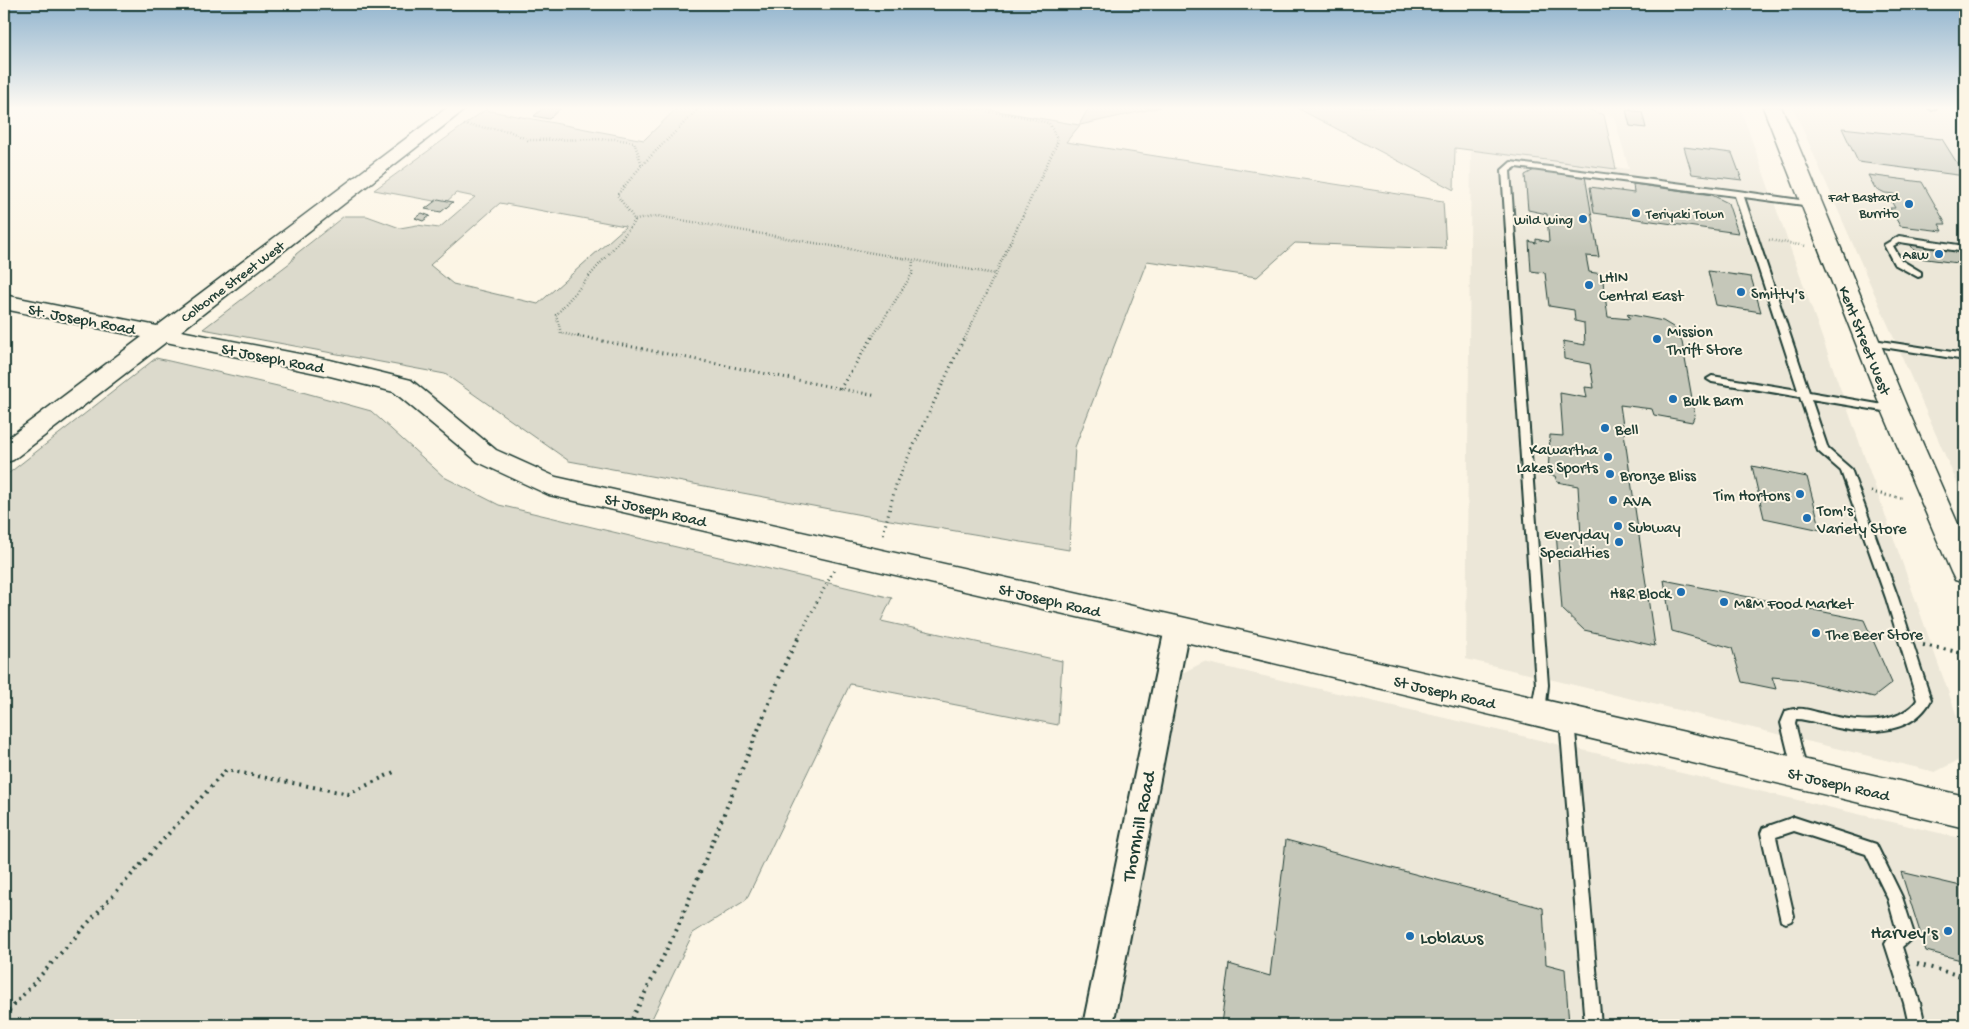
<svg xmlns="http://www.w3.org/2000/svg" width="1969" height="1029" font-family="'Gochi Hand',sans-serif">
<style>
.built{fill:#ece7d8}
.green{fill:#dcdacc;stroke:#7e8c80;fill-rule:evenodd}
.building{fill:#c5c7b9;stroke:#1f3d34}
.lines{fill:none;stroke-linecap:round;stroke-linejoin:round}
.lane-casing{stroke:#1f3d34;stroke-width:4}
.street-casing{stroke:#1f3d34;stroke-width:4}
.secondary-casing{stroke:#1f3d34;stroke-width:3}
.path-far2{stroke:#1f3d34;stroke-width:2.5;stroke-dasharray:0.5 2.5;stroke-linecap:butt}
.path-far1{stroke:#1f3d34;stroke-width:3;stroke-dasharray:1 4;stroke-linecap:butt}
.path{stroke:#1f3d34;stroke-width:4;stroke-dasharray:2 5;stroke-linecap:butt}
.lane{fill:#fcf5e5;fill-rule:evenodd}
.street{fill:#fcf5e5;fill-rule:evenodd}
.secondary{fill:#fcf5e5;fill-rule:evenodd}
.poi-dot{fill:#1f6fb2;stroke:#fcf5e5;stroke-width:2}
.labels{text-anchor:middle;stroke-width:4;stroke-linejoin:round;paint-order:stroke}
.far-poi-label{font-size:14px;fill:#1f3d34;stroke:#fcf5e5;text-anchor:end}
.far-street-label{font-size:14px;fill:#1f3d34;stroke:#fcf5e5}
.poi-label{font-size:16px;fill:#1f3d34;stroke:#fcf5e5;text-anchor:start}
.street-label{font-size:16px;fill:#1f3d34;stroke:#fcf5e5}
.near-street-label{font-size:19px;fill:#1f3d34;stroke:#fcf5e5}
.near-poi-label{font-size:19px;fill:#1f3d34;stroke:#fcf5e5;text-anchor:end}
</style>
<rect width="100%" height="100%" fill="#fcf5e5"/>
<filter id="ink" filterUnits="userSpaceOnUse"><feTurbulence type="fractalNoise" baseFrequency=".02" numOctaves="2"/><feDisplacementMap in="SourceGraphic" scale="10" xChannelSelector="R" yChannelSelector="G"/><feConvolveMatrix kernelMatrix="1 2 1 2 8 2 1 2 1" color-interpolation-filters="sRGB"/></filter>
<g filter="url(#ink)">
<path class="built" d="M1580 107H1740L1965 739V757L1935 772 1466 659 1471 147 1629 169 1614 117Z
M1793 107H1965V501Z
M1204 662 1965 839V1025H1107L1182 673Z"/>
<path class="green" d="M669 107H974L1079 125 1089 107H1161L1080 125 1066 142 1443 201 1446 249 1295 243 1257 277 1147 261 1075 447 1069 550 878 518 569 461 445 374 203 329 291 262 296 254 344 216H367L400 228 417 225 439 228 475 197 456 193 445 203 374 190 485 110 644 140 677 108ZM500 203 625 226V227L538 304 453 284 430 265Z
M1295 107H1580L1604 115 1616 169 1455 148 1454 190Z
M156 358 295 390 371 411 444 477 499 505 892 598 881 621 1062 661 1058 725 850 684 746 900 693 933 649 1025H4V477Z"/>
<path class="building" d="M544 107H562L549 119 534 116Z
M1626 110 1642 112 1646 128 1630 126Z
M1842 128 1942 139 1957 163H1965V176L1858 162Z
M1684 147 1732 153 1742 180 1692 174Z
M1538 168 1585 176 1599 257 1586 256 1589 272 1602 274 1608 317 1630 319 1627 314 1663 321 1673 327 1682 342 1695 415 1692 422 1654 415 1652 409 1620 405 1655 646 1584 630 1562 609 1556 532 1581 536 1578 486 1557 482 1555 476 1548 475 1550 435 1563 436 1560 393 1587 398 1585 387 1594 388 1590 364 1564 359 1563 341 1585 345 1584 323 1575 321 1574 310 1549 306 1545 273 1531 271 1529 241 1536 243V239L1549 242 1547 214 1528 210 1525 175Z
M1868 175 1922 182 1946 224H1939L1943 231 1900 226 1890 208H1895L1890 199H1895V194L1885 193 1875 188Z
M1633 184 1712 195 1728 203 1738 233 1594 213 1590 187 1634 193Z
M438 199 453 202 441 212 425 209Z
M422 213 430 216 423 221 415 218Z
M1910 244 1959 250 1965 259V264L1919 258Z
M1708 271 1751 277 1761 312 1716 305Z
M1752 466 1807 477 1821 530 1764 518Z
M1664 580 1864 620 1892 683 1874 697 1795 679 1772 677 1776 689 1742 682 1732 648 1672 631Z
M1286 840 1543 908 1546 964 1565 969 1569 1025 1552 1023V1025L1221 1024 1229 964 1270 976Z
M1901 872 1965 887V961L1926 951Z"/>
<g class="lines">
<g class="lane-casing">
<path id="lane" d="M1928 107H1936V108L1932 110Z
M1511 162 1738 191 1814 202V206H1811L1744 197 1809 392 1895 407 1900 410 1895 413 1811 399 1828 449 1851 469 1898 598 1931 700C1914 733 1870 735 1838 728 1824 726 1809 719 1796 719L1795 723 1807 772 1805 776 1800 778 1795 776 1793 772 1781 723 1786 711C1800 706 1810 710 1824 714 1848 720 1876 725 1900 714 1907 710 1913 707 1917 700L1886 598 1841 471 1818 451 1800 397 1712 382 1707 379 1712 376 1798 390 1735 196 1516 167 1510 171 1548 685 1545 713 1543 717 1538 719 1533 717 1531 713 1536 685 1502 170Z
M1899 236 1965 246V252L1900 242 1893 246 1901 260 1921 272V276L1918 277 1894 264 1884 245Z
M1867 339 1965 354V360L1864 344 1862 342Z
M1567 714 1572 716 1574 720 1601 1025H1585L1560 720 1562 716Z
M1794 817 1876 844 1902 897 1914 934 1911 939 1902 947 1920 1003 1925 1025H1909L1904 1003 1885 944 1888 939 1897 931 1888 899 1866 854 1794 831 1776 837 1794 916 1791 921 1786 923 1781 921 1761 833 1763 828Z"/>
</g>
<g class="street-casing">
<path id="street" d="M1177 619 1185 621 1189 628 1113 1025H1083L1165 628 1169 621Z"/>
</g>
<g class="secondary-casing">
<path id="secondary" d="M448 107H468L181 331 330 360 411 380 496 450 556 477 1177 616 1965 796V828L1177 640 549 495 478 462 394 392 330 376 166 342 13 460 4 463V441L142 337 4 309V295L157 326Z
M1763 107H1781L1793 133 1908 410 1965 540V583L1955 580 1951 572 1882 410Z"/>
</g>
<path class="path-far2" d="M958 107 1019 116 1049 123 1058 141 965 338
M464 125 509 131 528 140 615 139 634 142 642 165
M635 220 658 216 995 274
M1769 240 1806 246
M584 338 561 333 556 315 622 238 635 220 617 195 642 165 700 107
M872 338 912 274 913 260"/>
<path class="path-far1" d="M578 336 877 396
M840 389 873 336
M1871 492 1905 499
M883 534 897 481 965 336
M798 638 834 570"/>
<path class="path" d="M1923 645 1963 653
M1917 964 1965 977
M4 1016 226 770 349 794 396 771
M629 1025 677 929 787 659 799 637"/>
<use href="#lane" class="lane"/>
<use href="#street" class="street"/>
<use href="#secondary" class="secondary"/>
</g>
</g>
<linearGradient id="sky" x2="0" y2="1"><stop stop-color="#91b4ce"/><stop offset="0.43" stop-color="#fefaf3"/><stop offset="1" stop-color="#fefaf3" stop-opacity="0"/></linearGradient>
<rect width="1969" height="251" fill="url(#sky)"/>
<g class="poi-dot">
<circle cx="1909" cy="204" r="5"/>
<circle cx="1636" cy="213" r="5"/>
<circle cx="1583" cy="219" r="5"/>
<circle cx="1939" cy="254" r="5"/>
<circle cx="1589" cy="285" r="5"/>
<circle cx="1741" cy="292" r="5"/>
<circle cx="1657" cy="339" r="5"/>
<circle cx="1673" cy="399" r="5"/>
<circle cx="1605" cy="428" r="5"/>
<circle cx="1608" cy="457" r="5"/>
<circle cx="1610" cy="474" r="5"/>
<circle cx="1800" cy="494" r="5"/>
<circle cx="1613" cy="500" r="5"/>
<circle cx="1807" cy="518" r="5"/>
<circle cx="1618" cy="526" r="5"/>
<circle cx="1619" cy="542" r="5"/>
<circle cx="1681" cy="592" r="5"/>
<circle cx="1724" cy="602" r="5"/>
<circle cx="1816" cy="633" r="5"/>
<circle cx="1948" cy="931" r="5"/>
<circle cx="1410" cy="936" r="5"/>
</g>
<g class="labels">
<g class="far-poi-label">
<text x="1899" y="201">Fat Bastard<tspan x="1899" dy="16">Burrito</tspan></text>
<text x="1646" y="218" text-anchor="start">Teriyaki Town</text>
<text x="1573" y="224">Wild Wing</text>
<text x="1929" y="259">A&amp;W</text>
</g>
<g class="far-street-label">
<text transform="translate(232 281) rotate(-37)" y="5">Colborne Street West</text>
</g>
<g class="poi-label">
<text x="1599" y="282">LHIN<tspan x="1599" dy="18">Central East</tspan></text>
<text x="1751" y="298">Smitty's</text>
<text x="1667" y="336">Mission<tspan x="1667" dy="18">Thrift Store</tspan></text>
<text x="1683" y="405">Bulk Barn</text>
<text x="1615" y="434">Bell</text>
<text x="1598" y="454" text-anchor="end">Kawartha<tspan x="1598" dy="18">Lakes Sports</tspan></text>
<text x="1620" y="480">Bronze Bliss</text>
<text x="1790" y="500" text-anchor="end">Tim Hortons</text>
<text x="1623" y="506">AVA</text>
<text x="1817" y="515">Tom's<tspan x="1817" dy="18">Variety Store</tspan></text>
<text x="1628" y="532">Subway</text>
<text x="1609" y="539" text-anchor="end">Everyday<tspan x="1609" dy="18">Specialties</tspan></text>
<text x="1671" y="598" text-anchor="end">H&amp;R Block</text>
<text x="1734" y="608">M&amp;M Food Market</text>
<text x="1826" y="639">The Beer Store</text>
</g>
<g class="street-label">
<text transform="translate(82 318) rotate(11)" y="6">St. Joseph Road</text>
<text transform="translate(1866 340) rotate(68)" y="6">Kent Street West</text>
<text transform="translate(273 357) rotate(11)" y="6">St Joseph Road</text>
<text transform="translate(656 509) rotate(13)" y="6">St Joseph Road</text>
<text transform="translate(1050 599) rotate(13)" y="6">St Joseph Road</text>
<text transform="translate(1445 691) rotate(13)" y="6">St Joseph Road</text>
<text transform="translate(1839 783) rotate(13)" y="6">St Joseph Road</text>
</g>
<g class="near-street-label">
<text transform="translate(1137 826) rotate(-79)" y="7">Thornhill Road</text>
</g>
<g class="near-poi-label">
<text x="1938" y="938">Harvey's</text>
<text x="1420" y="943" text-anchor="start">Loblaws</text>
</g>
</g>
<rect width="1969" height="1029" fill="none" stroke="#fcf5e5" stroke-width="20"/>
<rect x="10" y="10" width="1949" height="1009" fill="none" stroke="#1f3d34" stroke-width="2" filter="url(#ink)"/>
</svg>
